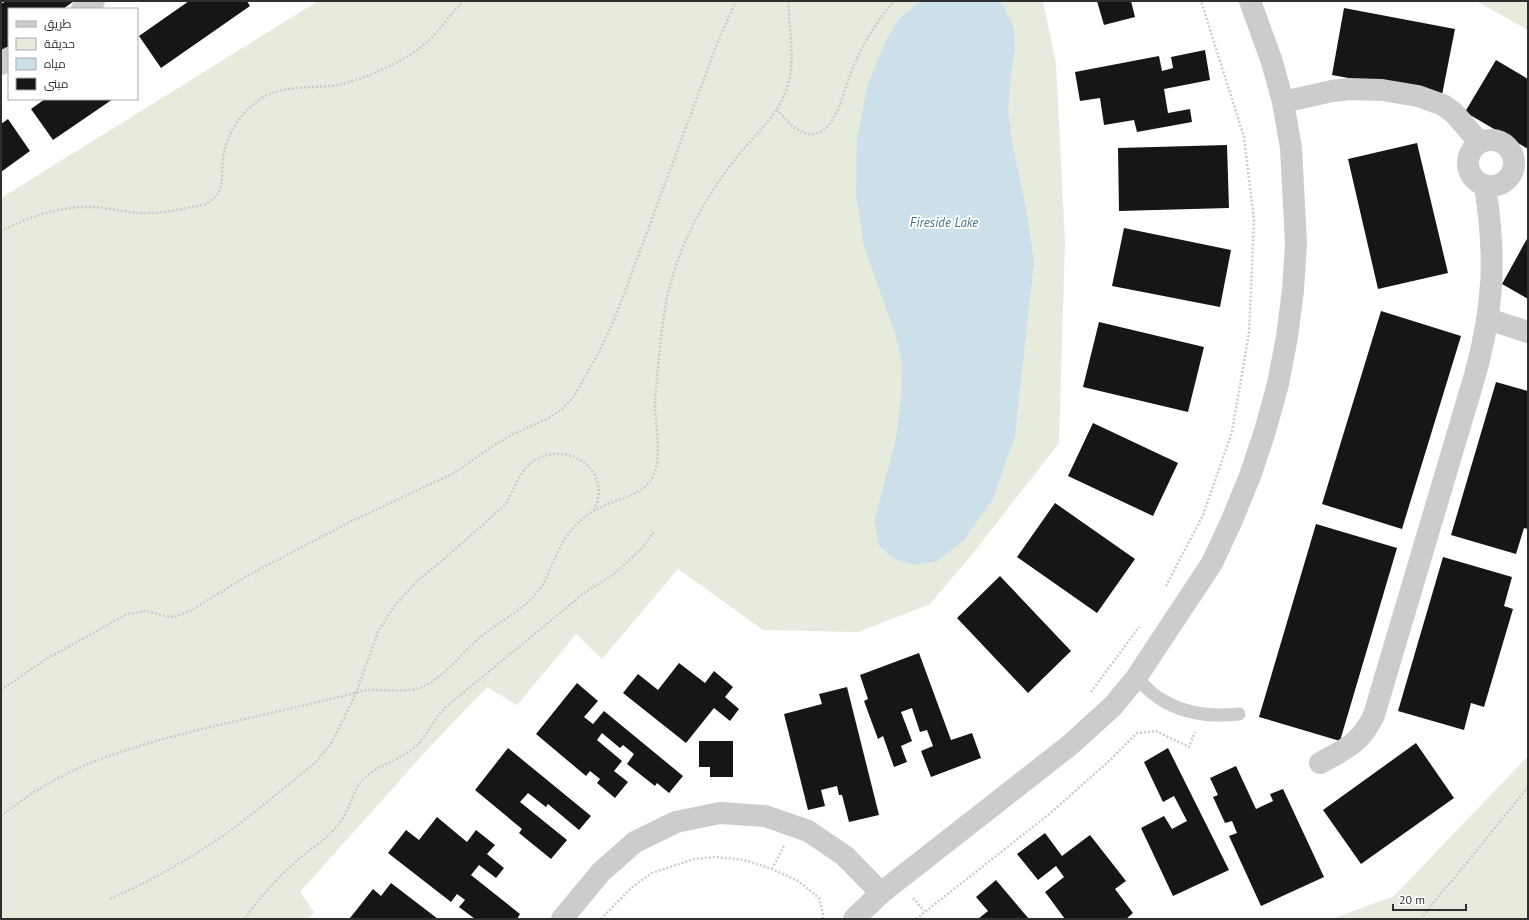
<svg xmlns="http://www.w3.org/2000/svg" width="1529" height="920" font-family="'PT Sans',Cairo,sans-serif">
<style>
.green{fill:#e6ebde}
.water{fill:#cce0e9}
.building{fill:#161616}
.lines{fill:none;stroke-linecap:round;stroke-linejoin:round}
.path{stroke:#ccc;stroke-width:2.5;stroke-dasharray:2 2;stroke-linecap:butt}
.lane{stroke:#ccc;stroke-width:13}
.street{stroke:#ccc;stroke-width:22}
.labels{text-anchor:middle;stroke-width:4;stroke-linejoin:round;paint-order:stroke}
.water-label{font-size:13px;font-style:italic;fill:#44748a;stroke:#fff}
</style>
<rect width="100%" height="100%" fill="#fff"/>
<path class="green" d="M318 1H1043L1056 63 1065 242 1059 443 974 552 930 604 858 632 763 630 678 569 602 659 576 634 517 705 487 687 426 751 300 892 314 912 309 919H1V198Z
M1476 1H1528V30Z
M1528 756V919H1332L1394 896Z"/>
<path class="water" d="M920 1H999L1004 6 1014 29 1015 49 1011 76 1008 109 1012 141 1027 213 1034 262 1015 436 993 499 964 540 937 561 914 565 894 559 879 545 874 522 896 439 901 399 902 362 895 333 864 247 856 194 857 137 868 84 886 40 899 19Z"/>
<path class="building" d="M6 1H74L63 9H9V46L1 52V4Z
M189 1H247L250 6 161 68 139 36Z
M1097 1H1131L1135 17 1104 25Z
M1344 8 1455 29 1442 95 1332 75Z
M1205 50 1210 80 1164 89 1168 113 1190 109 1192 122 1137 132 1134 120 1104 125 1100 98 1080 101 1075 72 1159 56 1162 71 1173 68 1171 57Z
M1496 60 1528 79V149L1465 112Z
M45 99H113L53 140 31 109Z
M8 119 30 151 1 172V124Z
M1417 143 1448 273 1378 289 1348 159Z
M1227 145 1229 208 1119 211 1118 148Z
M1124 228 1231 250 1220 307 1112 286Z
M1528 237V299L1502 284Z
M1381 311 1461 336 1402 529 1322 504Z
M1099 322 1204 347 1188 412 1083 387Z
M1496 382 1528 391V529L1524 528 1516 554 1451 535Z
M1093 423 1178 463 1153 516 1068 476Z
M1055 503 1135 559 1097 613 1017 557Z
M1316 524 1397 548 1340 741 1259 717Z
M1443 557 1512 577 1504 606 1513 609 1484 707 1471 703 1464 730 1398 711Z
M1000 576 1071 651 1028 693 957 618Z
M919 653 951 740 972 733 981 758 931 777 921 751 933 746 927 730 920 732 912 708 901 712 912 741 901 746 907 762 894 767 883 736 878 739 864 701 868 699 860 675Z
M679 663 705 683 714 671 733 687 725 697 739 709 730 721 714 708 686 743 623 693 638 674 658 690Z
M577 683 598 701 584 717 593 724 604 711 683 776 669 793 657 783 655 786 627 764 634 754 623 745 620 748 602 733 597 740 622 761 614 771 628 782 615 798 597 783 600 779 590 771 586 776 536 734Z
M847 687 879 815 849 822 842 795H839L837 786 821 790 825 806 808 810 784 714 822 704 819 694Z
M699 741H733V777H710V767H699Z
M1416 743 1454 798 1361 864 1323 810Z
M508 748 591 816 579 830 548 804 546 807 528 793 520 802 567 840 551 859 519 833 522 829 475 790Z
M1168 748 1229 870 1173 896 1141 828 1164 816 1172 829 1187 821 1174 796 1163 802 1144 762Z
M1236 766 1256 809 1273 801 1270 794 1283 789 1324 877 1261 906 1229 836 1237 833 1232 821 1225 823 1213 797 1218 795 1210 778Z
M437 817 467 842 476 830 495 845 487 854 504 868 496 878 479 865 471 875 520 914 517 919H475L459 907 465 900 457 894 451 902 388 853 406 830 419 840Z
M1045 833 1062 856 1090 835 1126 881 1115 889 1133 913 1126 919H1065L1045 892 1064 877 1056 866 1038 880 1017 854Z
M996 880 1029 919H978L988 911 976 897Z
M391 883 438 919 350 918 373 889 381 896Z"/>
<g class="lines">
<path class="path" d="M777 110C786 119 798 136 814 134 821 133 827 128 831 122 843 105 846 82 855 63 865 40 878 20 894 1
M1 231C29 217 59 206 91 207 109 207 125 213 143 213 162 214 184 208 203 205 229 194 219 176 224 153 228 131 242 112 260 99 282 84 312 89 337 85 363 80 408 60 427 42 440 30 451 14 463 1
M1166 586 1203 515 1232 432 1249 333 1254 220 1244 137 1201 1
M1 690 43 661 127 614 147 611 165 616 174 617 190 611 247 576 298 549 350 522 454 473 493 446 513 434 549 418 562 409 573 398 599 352 615 318 717 44 736 1
M1091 692 1139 627
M1 816C15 805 30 794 46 785 79 765 116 753 153 742 223 722 295 709 366 690 383 689 403 693 419 688 444 679 458 656 477 640 497 622 522 612 539 590 547 580 550 568 555 558 561 544 569 531 580 521 589 513 600 507 611 503 626 496 642 495 652 478 663 460 655 426 655 404 655 395 657 386 657 377 660 349 662 320 668 293 680 243 705 197 736 158 755 134 779 115 788 85 796 57 788 30 789 1
M772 869 784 846
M913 898 924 911
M110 899 150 880 189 858 226 834 261 807 316 762 332 742 344 718 356 693 378 632 395 605 416 582 443 560 504 506C515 490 518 471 535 460 564 443 604 463 598 499 597 503 595 507 594 510
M245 919C260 896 279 876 300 858 310 849 322 842 331 833 336 827 342 821 345 814 351 804 353 792 360 783 374 765 398 762 415 747 428 735 434 718 447 706L583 594 614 574 642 548 654 532
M601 919 631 888 652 873 694 859 716 857 744 860 772 869 798 881 819 898 823 914 822 919
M916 919 1048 815 1108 762 1137 733 1156 731 1189 747 1195 732
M1421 919 1440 894 1456 876 1528 787"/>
<path class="lane" d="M1136 678C1143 684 1151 693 1159 698 1183 714 1212 717 1239 714"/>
<path class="street" d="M82 9 94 1
M1 64 9 58
M1283 102 1332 91 1349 89 1382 90 1418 96 1443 105 1454 113 1480 143
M1468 163a23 23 0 1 1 46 0a23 23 0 1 1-46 0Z
M1488 319 1528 332
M1320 763C1346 749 1361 743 1374 715L1475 375C1494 306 1496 256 1485 186
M562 919 601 872 635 842 676 822 720 813 765 816 808 831 845 856 881 893
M854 919 881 893 1070 745 1113 706 1136 678 1212 563 1232 520 1250 476 1265 431 1278 384 1287 337 1293 290 1296 243 1291 148 1283 102 1272 62 1250 1"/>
</g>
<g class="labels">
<g class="water-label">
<text x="944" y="227">Fireside Lake</text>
</g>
</g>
<rect width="1529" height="920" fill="none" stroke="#2f2f2f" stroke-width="4"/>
<rect x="8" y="8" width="130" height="92" fill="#ffffff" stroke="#acacac"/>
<rect x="16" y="21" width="20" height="6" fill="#cccccc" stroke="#acacac"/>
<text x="44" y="28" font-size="12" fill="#2f2f2f">طريق</text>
<rect x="16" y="38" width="20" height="12" fill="#e6ebde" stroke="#acacac"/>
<text x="44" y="48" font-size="12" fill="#2f2f2f">حديقة</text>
<rect x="16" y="58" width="20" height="12" fill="#cce0e9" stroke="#acacac"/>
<text x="44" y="68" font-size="12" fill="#2f2f2f">مياه</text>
<rect x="16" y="78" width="20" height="12" fill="#161616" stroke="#acacac"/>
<text x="44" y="88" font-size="12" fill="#2f2f2f">مبنى</text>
<path d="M1393 904v6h73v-6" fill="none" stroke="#2f2f2f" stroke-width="2"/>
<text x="1399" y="904" font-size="12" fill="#2f2f2f" stroke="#ffffff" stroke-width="3" paint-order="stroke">20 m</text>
</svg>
